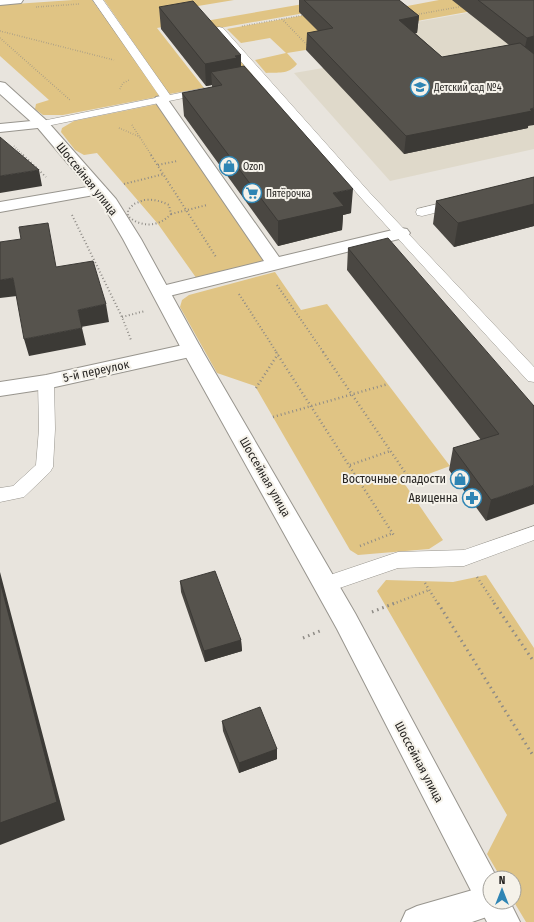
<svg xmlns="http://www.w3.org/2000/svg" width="534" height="922" font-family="'Fira Sans Condensed',sans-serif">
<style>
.built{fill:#dfd9ca}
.green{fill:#e0c484}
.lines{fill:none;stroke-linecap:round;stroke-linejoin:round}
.lane-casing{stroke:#98958e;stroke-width:1}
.street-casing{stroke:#98958e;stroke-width:2}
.secondary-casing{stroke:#98958e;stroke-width:2}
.path-far3{stroke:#8e8b86;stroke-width:1.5;stroke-dasharray:0.5 2;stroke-linecap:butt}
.path-far2{stroke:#8e8b86;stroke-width:2;stroke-dasharray:1 2.5;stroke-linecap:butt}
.path-far1{stroke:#8e8b86;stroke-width:2.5;stroke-dasharray:1 3;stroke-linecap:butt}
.path{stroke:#8e8b86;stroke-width:3;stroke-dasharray:1.5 4;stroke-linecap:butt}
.lane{fill:#fff;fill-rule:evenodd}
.street{fill:#fff;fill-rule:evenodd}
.secondary{fill:#fff;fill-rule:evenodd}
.wall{fill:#4a4742}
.shaded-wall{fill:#3c3a36}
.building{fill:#56534d;stroke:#3c3a36}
.labels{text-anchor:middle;stroke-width:4;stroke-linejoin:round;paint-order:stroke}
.far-poi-label{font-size:10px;fill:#262422;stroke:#f5f2ea;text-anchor:start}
.street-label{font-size:12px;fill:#262422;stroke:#f5f2ea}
.poi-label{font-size:12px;fill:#262422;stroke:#f5f2ea;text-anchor:end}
</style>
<rect width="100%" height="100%" fill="#e8e4dd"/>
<path class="built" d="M534 1V149L390 181 294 73 335 66 310 41Z"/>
<path class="green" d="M73 0H92L162 96 63 115H43L35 109 36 104 49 100 0 56V5Z
M104 0H234L180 9 189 22 157 28 204 88 169 94Z
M439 0H534L311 40 318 48 287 53 297 64C288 75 278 72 266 73L255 60 286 53 270 38 241 43 227 29 316 13 349 17Z
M309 3 316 11 214 29 255 75 241 78 194 23Z
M158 104 265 263 197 279 158 224 97 153 84 155 75 150 61 132 62 128 74 121Z
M275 272 301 310 327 304 450 466 404 483 443 540 429 549 358 555 350 550 255 386 217 373 180 307 182 300 189 295Z
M486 575 534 648V922H526L514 902V878H501L487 854 507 815 377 591 386 580 453 582Z"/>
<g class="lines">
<g class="lane-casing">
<path id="lane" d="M93 0H103L170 95 204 88 209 91 208 93 42 127 38 126 36 124 38 122 42 121 160 97Z
M219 27 223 28 370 193 534 367V382L528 381 362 199 215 32 214 30 215 28Z
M458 199 463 200 464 203 463 206 422 216 417 215 416 212 417 209Z
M46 377 52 378 54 382 55 429 53 467 50 472 24 497 0 502V488L13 486 36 465 39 429 38 382 40 378Z
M534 526V540L464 566 398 568 325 593 318 591 315 585 318 579 398 552 464 550Z"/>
</g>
<g class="street-casing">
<path id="street" d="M0 0H23L21 3 0 5Z
M161 96 166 97 279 257 401 228 407 229 410 233 407 237 161 298 154 296 152 292 154 288 264 261 154 100 156 97Z
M42 120 47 121 49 124 47 127 0 132V124Z
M99 185 105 187 107 190 105 193 0 212V202Z
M192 343 199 345 202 350 199 355 46 389 0 396V382L46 375Z
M490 885V902H505L501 912 472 922H401L406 911 417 906Z"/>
</g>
<g class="secondary-casing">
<path id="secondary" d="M0 82 5 83 47 121 116 199 141 239 202 350 355 613 497 878H490V902H510L520 922H487L337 629 182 350 123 239 103 205 37 127 0 94Z"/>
</g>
<path class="path-far3" d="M36 7 79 4
M414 15 464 6
M282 19 308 46
M242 26 304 15
M0 31 114 60
M0 38 70 100
M120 89 123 83 129 80
M132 125 152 156
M119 128 140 137
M14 146 24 156"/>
<path class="path-far2" d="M23 155 46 177
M151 155 216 257
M158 165 177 161
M124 184 164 174
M144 200C153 199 161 201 169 205L171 214C159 227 141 228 128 216V210L134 204Z
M171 214 207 205
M72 215 122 317 131 340
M277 285 324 353
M239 294 277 353
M122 317 145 311"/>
<path class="path-far1" d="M276 352 395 537
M323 352 411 481
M256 388 278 354
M273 417 388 384
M350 465 390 451
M360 546 393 533
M477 577 495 604
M425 583 438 604
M393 604 429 590"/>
<path class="path" d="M438 603 534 757
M494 603 534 662
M372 612 395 603
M303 638 320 631"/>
<use href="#lane" class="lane"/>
<use href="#street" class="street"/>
<use href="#secondary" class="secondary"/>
</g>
<path class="wall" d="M299 0H399L419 16 417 33H415L442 57 509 45 452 0H534V54L528 128 404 154 306 50 307 33 318 31 299 12Z
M159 7 241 55V67L351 213 343 215 342 230 278 246 184 116 182 93 212 87V85L206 86 161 29Z
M534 177V226L454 247 433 224 436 201Z
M348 248 534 406 486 521 449 470 453 448 481 440 347 270Z
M180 581 241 640 242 651 205 662 181 592Z
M222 721 277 749V759L239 773 223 731Z"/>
<path class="shaded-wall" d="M419 16 417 33 397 37 399 20Z
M534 36V54L523 56 527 38Z
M241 55V78L211 72 212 85 206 86 205 64Z
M534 108V125L528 126V128L404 154 406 136Z
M39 170 42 186 0 193V176Z
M353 189 351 213 343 215 342 230 278 246V221L333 193Z
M534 204V226L454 247 458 223Z
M13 278 17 296 0 298V280Z
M106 304 109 322 81 327 78 310Z
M82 328 86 345 29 356 24 339Z
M534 485V504L486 521 491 500Z
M0 572 65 820 0 845Z
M241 640 242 651 205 662 204 651Z
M277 749V759L239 773V763Z"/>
<path class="building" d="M304 0H399L419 16 399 20 442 57 520 43 534 54V108L530 109 532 111 406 136 307 33 333 28Z
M478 0H534V36L527 38Z
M193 1 241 55 235 56 237 58 205 64 159 7Z
M244 66 353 189 333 193 344 206 278 221 182 93 222 85 211 72Z
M0 137 39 170 0 176Z
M534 177V204L458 223 436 201Z
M48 223 56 267 93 261 106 304 78 310 82 328 24 339 13 278 0 280V242L21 239 19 227Z
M388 238 534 406V485L491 500 453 448 499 434 348 248Z
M215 571 241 640 204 651 180 581Z
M0 581 57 802 0 823Z
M260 707 277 749 239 763 222 721Z"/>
<defs>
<g id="school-ring" transform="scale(1)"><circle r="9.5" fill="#f5f2ea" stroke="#2f85b4" stroke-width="1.5"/><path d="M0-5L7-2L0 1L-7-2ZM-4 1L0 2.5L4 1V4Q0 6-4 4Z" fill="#2f85b4"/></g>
<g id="shop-ring" transform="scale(1)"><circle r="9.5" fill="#f5f2ea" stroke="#2f85b4" stroke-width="1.5"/><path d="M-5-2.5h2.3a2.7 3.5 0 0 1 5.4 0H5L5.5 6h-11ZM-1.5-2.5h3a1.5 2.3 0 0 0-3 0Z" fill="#2f85b4"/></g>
<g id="supermarket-ring" transform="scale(1)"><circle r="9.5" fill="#f5f2ea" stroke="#2f85b4" stroke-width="1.5"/><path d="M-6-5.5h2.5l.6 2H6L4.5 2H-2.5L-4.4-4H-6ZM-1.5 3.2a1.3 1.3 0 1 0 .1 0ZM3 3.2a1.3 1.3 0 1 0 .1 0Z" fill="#2f85b4"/></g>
<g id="pharmacy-ring" transform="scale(1)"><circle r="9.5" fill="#f5f2ea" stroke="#2f85b4" stroke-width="1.5"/><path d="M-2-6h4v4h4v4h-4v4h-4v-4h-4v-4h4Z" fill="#2f85b4"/></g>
</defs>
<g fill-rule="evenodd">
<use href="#school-ring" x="420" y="87"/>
<use href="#shop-ring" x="229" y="166"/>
<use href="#supermarket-ring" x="252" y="193"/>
<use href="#shop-ring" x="460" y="479"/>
<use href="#pharmacy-ring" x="472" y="498"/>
</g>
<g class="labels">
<g class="far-poi-label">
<text x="434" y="91">Детский сад №4</text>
<text x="243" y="170">Ozon</text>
<text x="266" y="197">Пятёрочка</text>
</g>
<g class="street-label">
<text transform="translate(87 179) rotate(51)" y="4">Шоссейная улица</text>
<text transform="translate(96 371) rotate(-12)" y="4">5-й переулок</text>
<text transform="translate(265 477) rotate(60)" y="4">Шоссейная улица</text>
<text transform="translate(419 762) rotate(62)" y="4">Шоссейная улица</text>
</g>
<g class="poi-label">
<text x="446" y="483">Восточные сладости</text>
<text x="458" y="502">Авиценна</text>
</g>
</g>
<g transform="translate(502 890)"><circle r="19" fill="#f5f2ea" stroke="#a2a09a"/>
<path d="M0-3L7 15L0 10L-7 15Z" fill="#2f85b4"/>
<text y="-6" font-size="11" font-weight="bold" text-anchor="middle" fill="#262422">N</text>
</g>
</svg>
